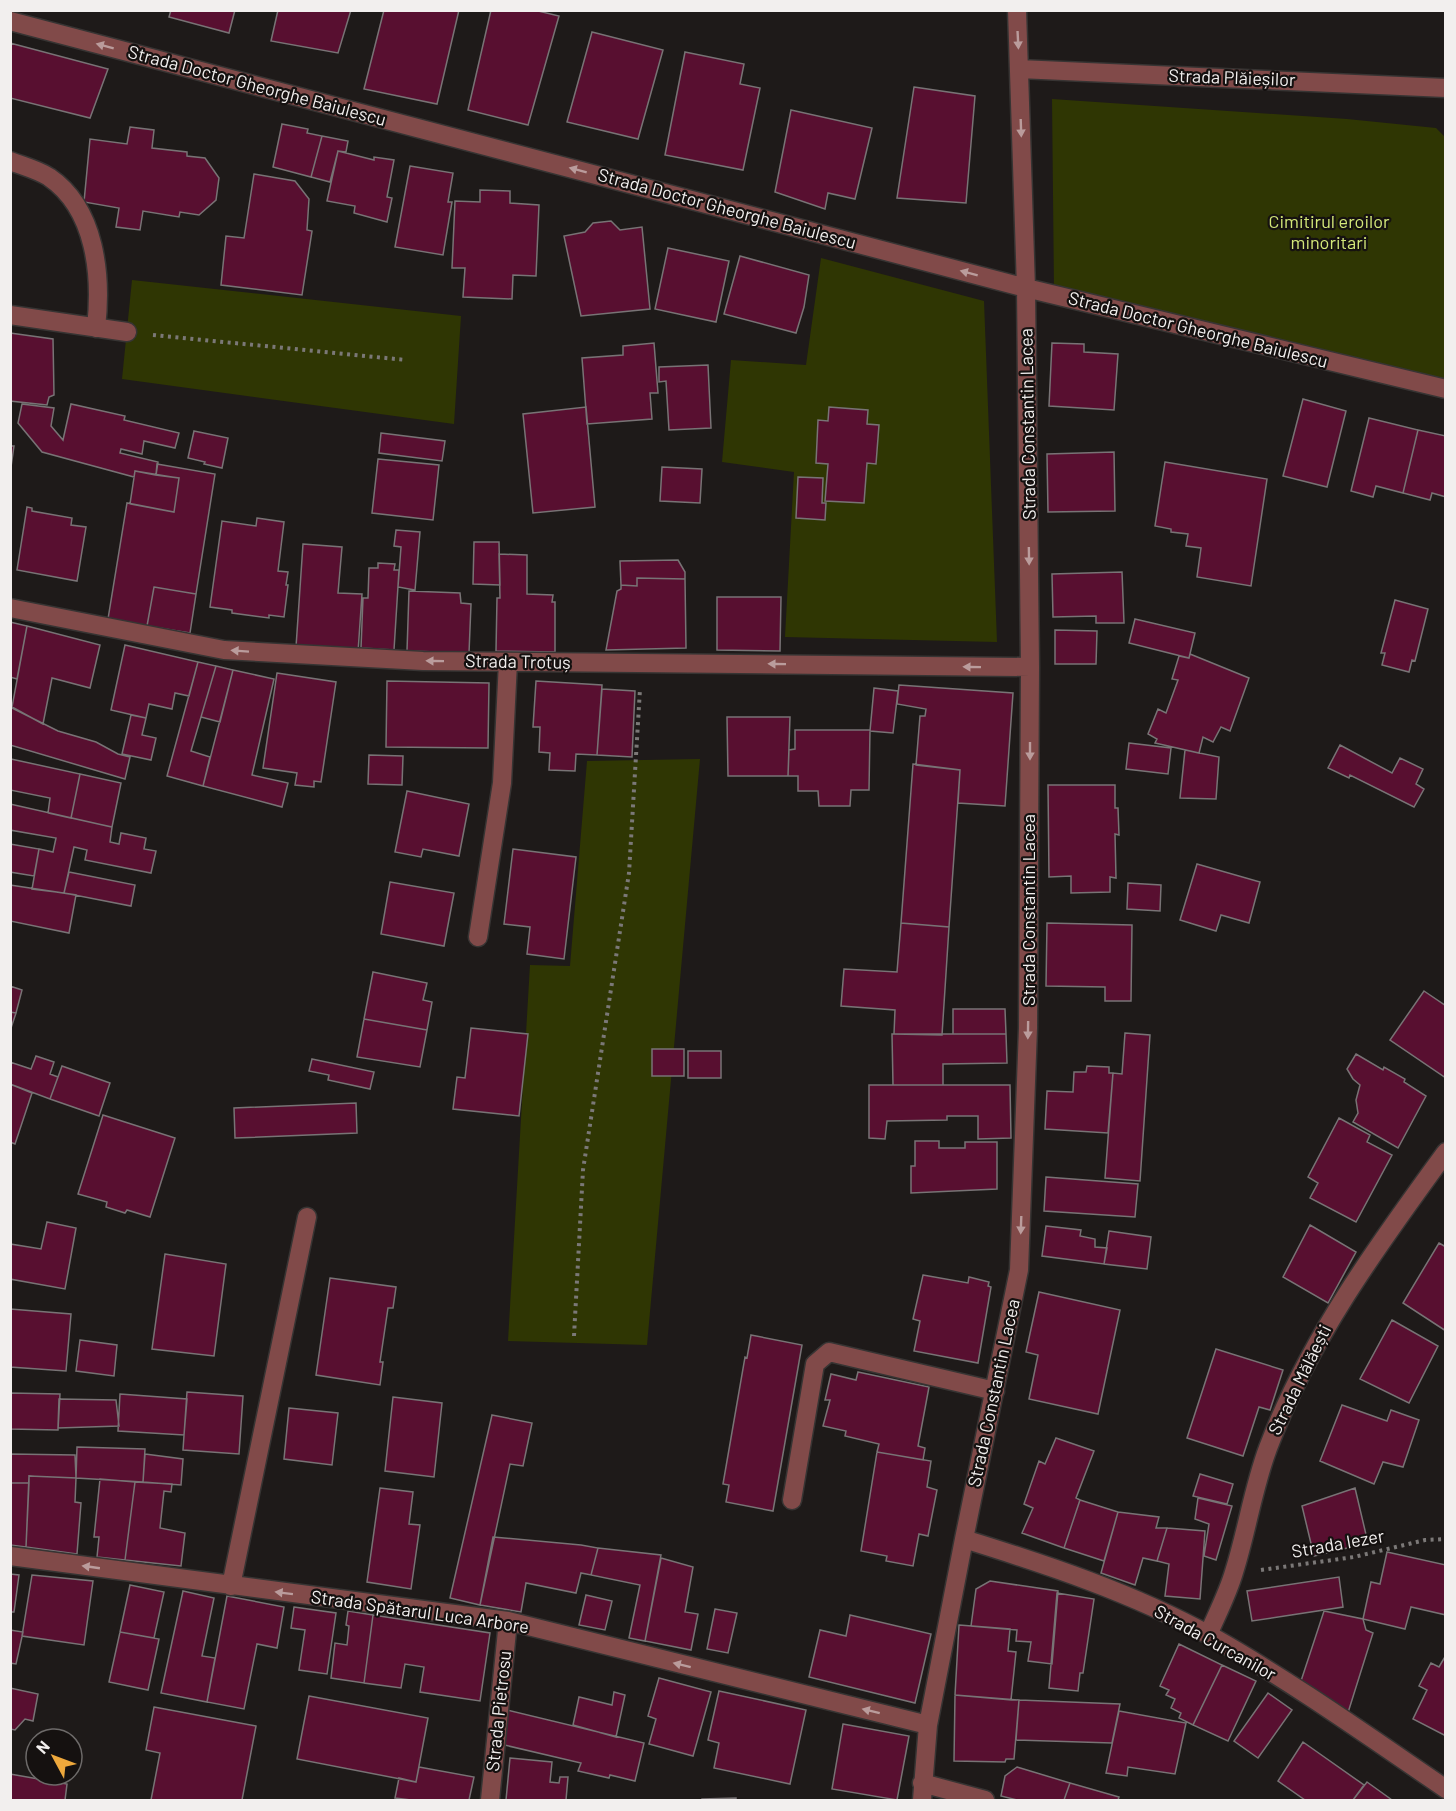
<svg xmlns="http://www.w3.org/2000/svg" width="1456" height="1811" font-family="Barlow,sans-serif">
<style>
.green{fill:#2f3603}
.building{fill:#580f30;stroke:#787375;stroke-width:1.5}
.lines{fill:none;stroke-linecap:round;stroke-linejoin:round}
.minor-casing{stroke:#373433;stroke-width:21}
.path{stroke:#7b7877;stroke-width:4;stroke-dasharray:3 4.5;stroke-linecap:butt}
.minor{stroke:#814a49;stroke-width:18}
.oneway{fill:#ba9c9c}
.labels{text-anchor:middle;stroke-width:4.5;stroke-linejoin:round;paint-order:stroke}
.street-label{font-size:18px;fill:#f2efee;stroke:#151110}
.park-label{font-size:18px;fill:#d4e879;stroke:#151110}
</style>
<rect width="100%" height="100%" fill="#1e1a19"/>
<path class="green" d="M1052 99 1347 119 1436 128 1446 138 1445 379 1054 290Z
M821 258 984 301 997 642 785 637 794 472 722 462 731 360 806 365Z
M132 280 461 316 454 424 122 379Z
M700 759 647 1345 508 1341 530 965 570 966 587 761Z"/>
<path class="building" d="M171 10H235L229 33 169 17Z
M278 10H351L338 53 271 41Z
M384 10H459L437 104 364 89Z
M491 10H534L559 16 528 125 468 110Z
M592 32 663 50 638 139 567 122Z
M10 43 108 69 90 118 10 98Z
M685 52 744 64 740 84 760 88 743 170 665 155Z
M914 87 975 96 966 203 897 198Z
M791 110 872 128 855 199 828 193 825 209 775 192Z
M282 124 308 129 307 133 322 136 311 177 273 167Z
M130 127 154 130 152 148 187 152V156L205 158 219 178 216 200 199 215 180 212 179 217 143 211 140 230 116 227 119 208 84 202 90 139 127 144Z
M322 136 348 141 346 152 338 151 330 182 311 177Z
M338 151 374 160V157L394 160 387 197 392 198 387 222 354 213 355 206 327 201Z
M410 166 453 173 448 202H452L443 255 395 247Z
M254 174 295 181 309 199 307 230 312 231 302 295 221 285 226 236 244 238Z
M480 190 510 191V203L539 205 536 276 513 275 512 299 463 297 465 268H452L455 201 480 202Z
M611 221 620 230 642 227 650 309 581 316 564 236 585 232 593 223Z
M668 248 729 261 716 322 655 309Z
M740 256 809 275 804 307 796 333 724 314Z
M10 333 53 339 54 395 49 397 47 405 10 401Z
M654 343 658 393H650L652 419 587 424 582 358 623 355V346Z
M1052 343 1084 344V352L1118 354 1114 410 1049 406Z
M708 365 711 428 669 430 666 381 659 382V367Z
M1303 399 1346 411 1327 487 1283 476Z
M22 404 54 408 51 426 63 440 71 404 125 416 124 420 179 433 175 448 144 441 142 454 121 449 120 453 158 462 156 475 135 471 134 477 42 452 18 423Z
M586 407 595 507 533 513 523 414Z
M829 407 868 410 867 424 879 425 876 464 867 463 864 503 825 501 828 464 816 463 818 420 828 421Z
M1369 418 1418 430 1403 493 1376 486 1373 497 1351 491Z
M1418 430 1446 436V497L1432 493 1430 500 1403 493Z
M194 431 228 438 222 468 204 464 205 462 188 458Z
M381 433 445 441 442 461 379 453Z
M10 446H14L10 474Z
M1114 452 1115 511 1048 512 1047 454Z
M378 459 439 465 433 520 372 513Z
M1165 462 1267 479 1251 586 1197 577 1201 548 1186 546 1188 534 1171 532V529L1155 526Z
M157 464 215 474 196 594 154 587 147 626 108 619 127 503 174 512 179 478 156 475Z
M662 467 702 469 700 503 660 501Z
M135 471 179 478 174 512 130 504Z
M798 477 823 478 822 503H826L825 520 796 518Z
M27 507 32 508V511L72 518 71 525 86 527 77 581 17 570Z
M257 518 284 522 278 571 288 572 286 585H288L284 617 269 615V618L232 613V610L210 607 222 521 256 526Z
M396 530 420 532 415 590 398 587 401 547 394 546Z
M474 542H499L500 585 473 584Z
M303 544 342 547 338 593 362 594 358 652 296 647Z
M499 554 527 555V594L553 595 552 602H555V652L496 651 497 598H500Z
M678 560 685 572V579L637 578V586L621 585 620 561Z
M378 563 395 564 394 570H399L394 650 361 648 363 598H368L369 568H378Z
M1122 572 1124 623H1096V616L1053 617 1052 574Z
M637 578 685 579 686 648 606 650 617 591 621 589V585L637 586Z
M154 587 196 594 190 633 147 626Z
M409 591 460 593 461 603 471 604 469 653 407 651Z
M717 597H781L780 651 717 650Z
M1395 600 1428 609 1415 661 1412 660 1409 672 1382 665 1385 653H1381Z
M1135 619 1195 633 1189 658 1129 643Z
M10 622 27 626 17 679 10 677Z
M27 626 100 645 90 688 52 678 43 724 12 707Z
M1055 630 1097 631 1096 664H1055Z
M125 645 198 662 189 696 175 693 172 709 149 704 146 718 111 710Z
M1190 654 1249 678 1230 731 1221 727 1213 742 1203 737 1199 753 1155 743 1157 739 1148 734 1158 709 1166 713 1178 680 1172 679 1179 656 1189 658Z
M198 662 216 666 191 751 210 757 203 786 167 776Z
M216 666 233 670 220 722 201 717Z
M233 670 274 679 252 775 288 783 282 807 203 786Z
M277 673 336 682 321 782 314 781V787L295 785 297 773 263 768Z
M387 681 489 683 488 748 386 747Z
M536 681 602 685 597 755 576 754 575 771 549 770 550 753 539 752 540 727H533Z
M899 685 1013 693 1005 806 958 803 960 770 916 765 920 716H925L926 709 897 704Z
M874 688 898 691 893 733 870 731Z
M602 689 635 691 632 757 597 755Z
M10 707 58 731 96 742 118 754 130 757 125 779 10 745Z
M131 715 146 718 142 735 156 738 151 760 122 754Z
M727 717H790L788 776H728Z
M795 730H870L869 790H851L850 806H819L818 791H798V776H788L789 750 795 749Z
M1129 743 1171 748 1168 774 1126 769Z
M1340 745 1392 773 1400 758 1423 769 1416 784 1424 789 1414 807 1350 775 1349 778 1328 768Z
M1185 750 1219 757 1216 799 1180 798Z
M369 755 403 756 402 785 368 784Z
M11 759 80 774 71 818 48 813 50 798 10 790Z
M913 764 960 770 949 927 901 923Z
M80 774 121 783 112 827 71 818Z
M1048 785H1115V808H1118L1119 835 1115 834 1116 878 1110 877V892L1071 893V876L1049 877Z
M407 791 469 804 459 856 423 849 421 857 395 852Z
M10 804 112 827 110 842 119 844 121 833 146 838 144 849 156 851 151 873 85 860 87 850 74 847 64 893 32 889 39 849 53 852 56 838 10 830Z
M10 844 39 849 34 876 10 872Z
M513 849 576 857 564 959 527 954 530 927 504 924Z
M1197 864 1260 882 1249 923 1221 915 1216 931 1180 920Z
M69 872 135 885 131 906 64 893Z
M390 882 454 893 444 946 381 934Z
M1128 883 1161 885 1160 911 1127 909Z
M10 885 76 895 69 933 10 921Z
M901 923 949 927 942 1035 894 1034 895 1010 841 1006 844 969 897 972Z
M1047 923 1132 925 1131 1001H1105V987L1046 986Z
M373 972 427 983 423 1000 432 1002 427 1030 364 1019Z
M10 986 22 990 16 1013 10 1012Z
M1424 991 1446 1006V1078L1390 1040Z
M953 1009H1005L1006 1034H953Z
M10 1012 16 1013 10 1031Z
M364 1019 427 1030 420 1067 357 1057Z
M471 1028 528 1034 519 1116 453 1109 457 1077 465 1078Z
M1125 1033 1150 1035 1140 1181 1105 1178 1113 1073 1122 1074Z
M892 1034H1006L1007 1063 943 1064V1085H893Z
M652 1049H684V1076H652Z
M688 1051H721V1078H688Z
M1356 1054 1383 1070 1384 1067 1405 1079 1404 1082 1426 1096 1398 1148 1353 1122 1358 1113 1356 1100 1360 1085 1353 1079 1347 1069Z
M36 1056 54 1062 50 1074 58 1077 50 1099 10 1084V1062L31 1069Z
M312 1059 374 1072 370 1089 328 1080 329 1075 309 1071Z
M62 1066 110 1083 99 1116 50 1099Z
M1087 1066 1109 1067V1073H1113L1108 1133 1045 1129 1047 1091 1073 1092 1074 1072H1086Z
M10 1084 32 1093 15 1144 10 1142Z
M869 1085H1010L1011 1138 978 1139V1116H947V1120L887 1121 885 1139 869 1138Z
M356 1103 357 1133 235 1138 234 1108Z
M103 1115 175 1138 150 1217 127 1210 125 1213 106 1207 107 1202 78 1194Z
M1339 1118 1370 1135 1367 1142 1392 1155 1356 1222 1310 1198 1318 1183 1308 1177Z
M915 1141H939V1148H965V1142H997V1189L911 1193V1166H915Z
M1046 1177 1138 1184 1135 1217 1044 1211Z
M47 1222 76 1228 65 1289 10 1279V1244L41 1249Z
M1310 1225 1356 1252 1328 1303 1283 1277Z
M1046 1226 1081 1230 1080 1236 1095 1239V1247L1107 1248 1104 1264 1042 1256Z
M1109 1231 1151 1237 1147 1269 1104 1264Z
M1439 1243 1446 1247V1331L1403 1303Z
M165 1254 226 1264 214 1356 152 1349Z
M923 1275 968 1283 969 1277 989 1282 988 1286 991 1287 978 1363 914 1351 920 1321 913 1319Z
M330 1278 396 1287 393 1308H388L380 1362H383L380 1385 316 1375Z
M1039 1292 1120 1310 1098 1414 1029 1399 1038 1355 1026 1352Z
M10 1309 71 1314 66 1371 10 1367Z
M1392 1320 1438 1346 1409 1403 1360 1379Z
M751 1335 802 1345 773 1511 726 1502 729 1485 723 1484 745 1357 747 1358Z
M80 1340 117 1345 114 1376 76 1371Z
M1216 1349 1283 1370 1270 1410 1259 1407 1243 1456 1187 1438Z
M858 1372 929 1387 918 1446 925 1448 923 1460 877 1452 879 1444 845 1436 846 1431 823 1426 830 1400H825L831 1374 856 1380Z
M187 1392 243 1396 239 1454 183 1450Z
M10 1393 60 1394 58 1430 10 1429Z
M120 1394 187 1399 184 1435 118 1431Z
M393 1397 442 1403 434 1477 385 1471Z
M59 1399 116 1400 119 1426 58 1428Z
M1342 1405 1387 1421 1391 1410 1419 1420 1403 1467 1383 1462 1374 1484 1320 1461Z
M289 1408 338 1413 332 1465 284 1459Z
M492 1415 532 1423 523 1466 510 1464 480 1605 450 1598Z
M1056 1438 1094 1451 1076 1498 1080 1500 1064 1548 1022 1533 1033 1508 1024 1504 1039 1461 1045 1464Z
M77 1447 145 1449 143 1482 76 1478Z
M877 1452 931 1461 927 1487 937 1490 928 1536 919 1534 913 1566 886 1561 887 1556 861 1551Z
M10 1454 75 1455 76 1478 29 1476V1483H10Z
M145 1454 183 1459 181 1485 143 1482Z
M1200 1474 1233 1484 1227 1504 1193 1496Z
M29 1476 76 1478 75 1502 81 1503 77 1554 26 1547Z
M100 1479 135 1482 125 1560 97 1557 99 1537H94Z
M135 1482 172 1484 171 1492 164 1491 160 1528 185 1533 181 1566 125 1560Z
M10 1483H29L26 1547 10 1545Z
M380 1488 413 1492 409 1524 420 1525 411 1589 367 1582Z
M1355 1488 1368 1543 1314 1556 1302 1506Z
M1198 1498 1232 1506 1216 1560 1204 1556 1209 1524 1195 1519Z
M1080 1500 1118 1512 1104 1561 1064 1548Z
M1118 1512 1159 1517 1156 1528H1167L1157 1561 1143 1558 1135 1585 1101 1573Z
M1167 1528 1205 1531 1200 1599 1165 1596 1169 1564 1157 1561Z
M493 1537 581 1545 598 1548 591 1575 581 1573 576 1593 526 1583 521 1612 480 1605Z
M598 1548 661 1555 645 1641 629 1638 640 1585 591 1575Z
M1387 1552 1446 1565V1615L1411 1607 1405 1629 1363 1619 1371 1582 1380 1584Z
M661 1558 693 1567 685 1612 698 1614 691 1650 645 1641Z
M10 1574 19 1575 14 1612H10Z
M32 1575 93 1581 84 1645 22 1636Z
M1339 1577 1343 1607 1252 1621 1247 1591Z
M990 1581 1058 1591 1052 1664 1028 1661 1031 1642 1016 1641 1017 1630 971 1626 976 1589Z
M130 1585 164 1592 154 1638 120 1632Z
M183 1591 214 1598 202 1656 215 1658 207 1702 161 1693Z
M1057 1593 1094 1599 1083 1673H1080L1078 1691 1049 1688Z
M586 1595 612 1601 605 1630 579 1625Z
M227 1596 284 1607 277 1648 257 1644 244 1709 207 1702Z
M294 1607 336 1613 327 1674 299 1670 305 1630 291 1628Z
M715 1609 737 1613 728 1653 707 1649Z
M348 1611 373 1615 364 1683 331 1678 335 1643 347 1645 349 1626 346 1625Z
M1324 1611 1363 1619 1366 1630 1373 1633 1346 1719 1299 1687Z
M373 1615 490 1633 480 1701 420 1692 424 1667 405 1664 401 1688 364 1683Z
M850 1615 931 1634 915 1703 809 1677 820 1630 846 1636Z
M959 1625 1010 1629 1008 1651 1016 1652 1011 1700 955 1695Z
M10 1630 23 1632 16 1664 10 1663Z
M120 1632 159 1639 148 1690 109 1682Z
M1179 1644 1222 1665 1193 1725 1179 1718 1181 1713 1171 1708 1175 1699 1166 1695 1169 1690 1160 1686Z
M1446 1655V1736L1413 1719 1427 1690 1419 1686 1431 1663 1439 1667Z
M1222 1665 1256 1681 1228 1741 1193 1725Z
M659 1678 711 1692 693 1756 649 1744 656 1719 648 1716Z
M10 1688 38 1694 33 1721 25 1719 15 1730 10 1729Z
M719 1691 806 1710 790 1784 714 1768 719 1743 708 1740Z
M614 1692 625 1695 616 1737 573 1725 579 1697 612 1705Z
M1268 1693 1292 1710 1258 1758 1234 1741Z
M955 1695 1019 1700 1014 1759H1006L1005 1762 954 1761Z
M309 1696 428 1718 416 1782 297 1759Z
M1019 1700 1120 1704 1112 1743 1016 1740Z
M154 1707 256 1726 242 1800H151L160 1753 146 1750Z
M507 1710 644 1743 635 1781 610 1775 609 1778 578 1771 581 1763 500 1744Z
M1119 1711 1186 1723 1175 1774 1128 1767 1127 1776 1106 1773Z
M843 1724 909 1736 897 1800 832 1789Z
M1303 1742 1364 1785 1353 1800H1305L1278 1781Z
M510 1758 552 1762 550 1782 559 1783 560 1777H568L566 1800H506Z
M419 1767 474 1777 469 1800H411L395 1798 399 1778 416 1782Z
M1017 1767 1070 1783 1064 1800H1017L1001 1796 1005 1776Z
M10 1774 67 1784 65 1800H10Z
M1367 1782 1392 1800H1353Z
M1070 1783 1119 1797 1118 1800H1064Z
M736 1798V1800H702V1799Z"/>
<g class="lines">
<g class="minor-casing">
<path id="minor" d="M10 21 1026 288 1446 389
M1019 69 1446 88
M10 161C23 166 38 170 49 177 96 209 102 276 96 328
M10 315 127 332
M10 608 224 650 423 661 1030 667
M478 937 502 783 508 662
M792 1500 815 1364 829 1352 995 1391
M964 1539C1048 1565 1132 1593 1209 1635 1291 1681 1368 1736 1446 1789
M10 1556 508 1621 928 1725
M231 1586 307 1217
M1208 1635C1217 1614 1228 1593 1234 1572 1247 1531 1253 1488 1268 1448 1309 1339 1378 1245 1446 1152
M922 1783 985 1800
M490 1800 508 1621
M922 1800 928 1725 964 1539 1019 1270 1028 1028 1030 667 1026 288 1017 10"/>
</g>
<path class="path" d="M153 335 406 360
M574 1336 583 1170 629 873 640 689
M1261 1570 1354 1557 1425 1540 1446 1539"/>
<use href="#minor" class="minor"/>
</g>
<defs><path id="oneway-solid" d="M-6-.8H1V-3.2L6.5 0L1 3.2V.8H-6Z" transform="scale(1.5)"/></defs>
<g class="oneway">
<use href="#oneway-solid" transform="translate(1018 40) rotate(87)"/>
<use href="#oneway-solid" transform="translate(105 46) rotate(-165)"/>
<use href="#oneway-solid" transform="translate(1021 128) rotate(88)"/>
<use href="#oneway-solid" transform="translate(578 170) rotate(-165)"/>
<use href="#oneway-solid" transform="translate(969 273) rotate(-165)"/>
<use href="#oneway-solid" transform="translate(1029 556) rotate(89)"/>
<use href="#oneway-solid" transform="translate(240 651) rotate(-176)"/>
<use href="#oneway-solid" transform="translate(435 661) rotate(-179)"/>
<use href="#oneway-solid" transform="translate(777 664) rotate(-179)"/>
<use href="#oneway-solid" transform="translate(972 667) rotate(-179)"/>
<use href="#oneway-solid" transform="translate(1030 751) rotate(90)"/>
<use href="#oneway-solid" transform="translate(1028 1030) rotate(91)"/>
<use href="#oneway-solid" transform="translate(1021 1225) rotate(92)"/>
<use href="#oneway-solid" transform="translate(91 1567) rotate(-172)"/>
<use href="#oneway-solid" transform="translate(284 1593) rotate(-173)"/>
<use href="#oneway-solid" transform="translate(682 1665) rotate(-166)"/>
<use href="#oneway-solid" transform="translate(871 1711) rotate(-166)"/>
</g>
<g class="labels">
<g class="street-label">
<text transform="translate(1232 78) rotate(2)" y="6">Strada Plăieșilor</text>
<text transform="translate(257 86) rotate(15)" y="6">Strada Doctor Gheorghe Baiulescu</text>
<text transform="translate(727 209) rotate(15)" y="6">Strada Doctor Gheorghe Baiulescu</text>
<text transform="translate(1198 330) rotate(14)" y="6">Strada Doctor Gheorghe Baiulescu</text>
<text transform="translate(1028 424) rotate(-91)" y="6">Strada Constantin Lacea</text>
<text transform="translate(518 662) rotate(1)" y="6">Strada Trotuș</text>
<text transform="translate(1029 910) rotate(-90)" y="6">Strada Constantin Lacea</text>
<text transform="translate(1300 1380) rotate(-64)" y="6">Strada Mălăești</text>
<text transform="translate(994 1393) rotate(-78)" y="6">Strada Constantin Lacea</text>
<text transform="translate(1338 1544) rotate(-10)" y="6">Strada Iezer</text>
<text transform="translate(420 1612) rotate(8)" y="6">Strada Spătarul Luca Arbore</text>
<text transform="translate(1215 1643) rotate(29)" y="6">Strada Curcanilor</text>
<text transform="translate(499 1711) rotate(-84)" y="6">Strada Pietrosu</text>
</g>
<g class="park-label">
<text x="1329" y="228">Cimitirul eroilor<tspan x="1329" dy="21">minoritari</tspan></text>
</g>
</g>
<rect width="1456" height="1811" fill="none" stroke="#f2efee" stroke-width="24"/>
<g transform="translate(54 1757) rotate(311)"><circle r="28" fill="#151110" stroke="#6d6a69" stroke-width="1.5"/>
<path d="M0-4.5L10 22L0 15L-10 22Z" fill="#eea83c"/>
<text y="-9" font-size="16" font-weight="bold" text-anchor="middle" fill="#f2efee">N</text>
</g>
</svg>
